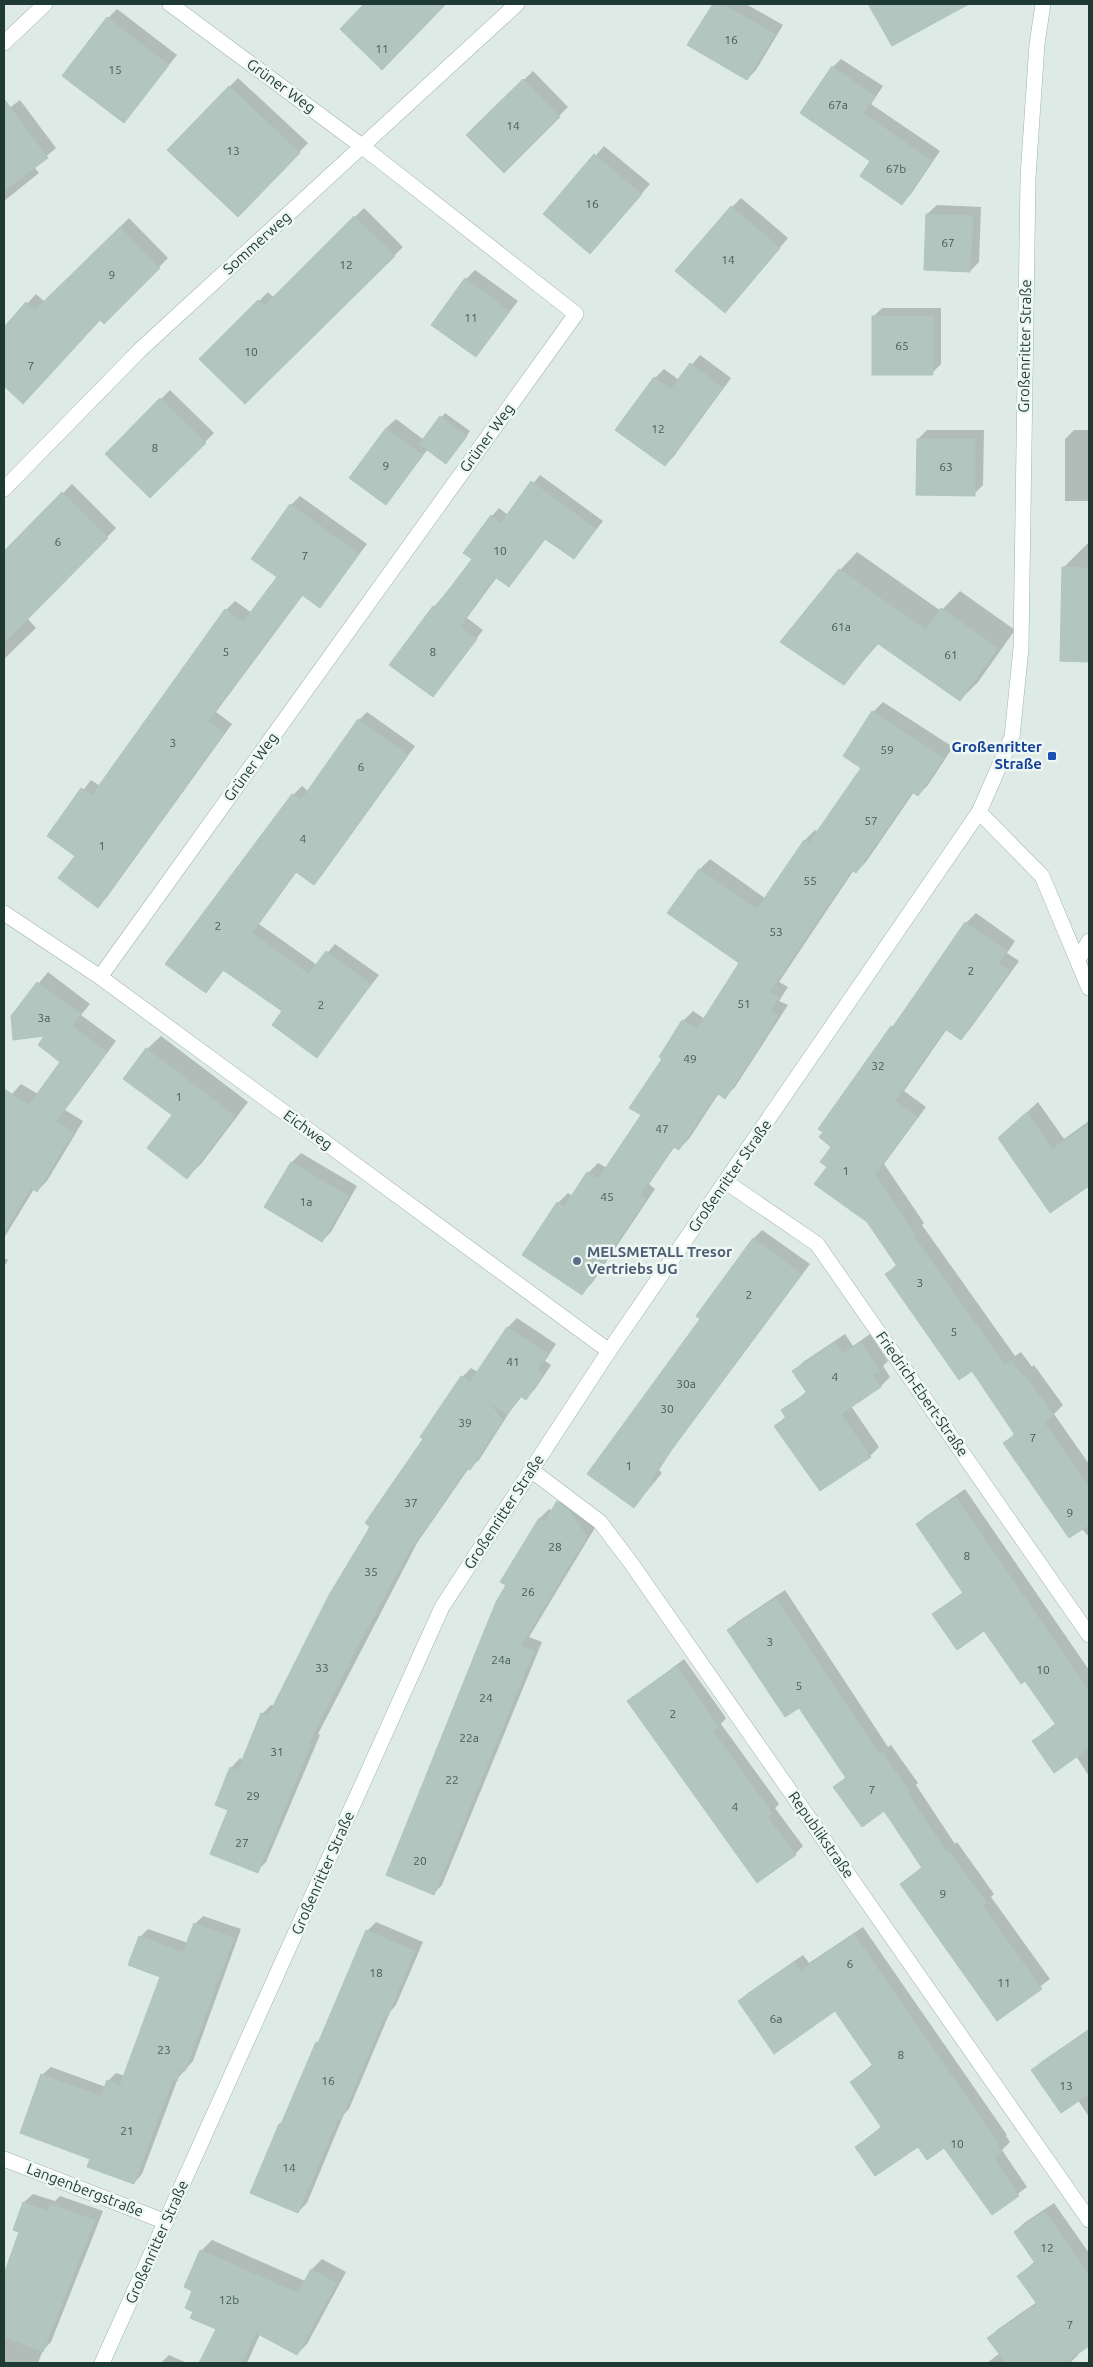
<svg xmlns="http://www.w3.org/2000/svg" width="1093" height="2367" font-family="Ubuntu,sans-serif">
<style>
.shadow{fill:#0003}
.building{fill:#b3c5bf;stroke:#b0c4bd}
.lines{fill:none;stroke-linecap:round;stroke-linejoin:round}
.street-casing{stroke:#a1b2ad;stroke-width:16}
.secondary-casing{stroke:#9db6af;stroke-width:16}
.street{stroke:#fff;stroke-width:15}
.secondary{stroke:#fff;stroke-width:15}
.transit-dot{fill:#1a4fb4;stroke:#eef7f3;stroke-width:2}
.service-dot{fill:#5c6f8a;stroke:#eef7f3;stroke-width:2}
.labels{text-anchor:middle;stroke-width:5;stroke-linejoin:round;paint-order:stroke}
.number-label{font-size:12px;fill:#445d58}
.street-label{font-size:15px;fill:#1f3a35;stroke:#eef7f3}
.transit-label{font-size:15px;font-weight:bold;fill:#164399;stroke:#eef7f3;text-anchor:end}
.service-label{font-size:15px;font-weight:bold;fill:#4e5e75;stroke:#eef7f3;text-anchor:start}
</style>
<rect width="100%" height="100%" fill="#deeae5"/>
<path class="shadow" d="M365 4H444L382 68 342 29Z
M714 4H746L783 25 756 70 747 79 689 45Z
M870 4H955L956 5 892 44Z
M117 9 177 55 124 121 108 18Z
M841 59 883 86 871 104 940 151 911 194 902 203 872 161 832 68Z
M533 71 568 107 504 171 468 135Z
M238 78 308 143 247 207 169 150Z
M20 100 56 148 34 167 39 173 4 201V112Z
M604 146 650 184 590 253 545 214Z
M741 198 788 238 734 303 732 207Z
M937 205 981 207 979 262 970 271 927 214Z
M364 208 403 247 245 403 201 359 268 292 274 298Z
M129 218 168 258 104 322 100 319 23 402 4 384V329L36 294 45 302Z
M475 270 518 301 476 356 466 279Z
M882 308H941V364L932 373 873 317Z
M700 355 731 378 674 456 665 465 655 378 664 369 679 380Z
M170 390 214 433 150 497 107 454Z
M445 413 470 431 450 458 428 449 386 503V428L396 419 424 440Z
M927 430H984L983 485 974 494 918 439Z
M1074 430H1089V501H1065V439Z
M540 475 603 521 574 558 546 538 509 586 497 577 467 618 483 630 433 696 434 607 474 559 492 516 499 508 508 515Z
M72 484 116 528 27 618 36 628 4 659V566L16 553 10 547Z
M300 496 367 544 320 606 303 595 216 712 232 724 107 897 98 906 76 856 48 836 91 780 100 786 226 610 235 601 252 613 278 576 291 505Z
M1087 544H1089V660H1061L1064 567Z
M857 552 941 611 960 591 1015 630 978 682 960 700 879 643 844 683 840 570Z
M883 702 953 747 928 785 918 795 914 792 866 862 856 872 854 870 827 910 779 982 788 987 779 1001 788 1005 735 1087 725 1097 719 1093 689 1139 679 1149 675 1146 649 1184 655 1189 592 1283 582 1293 558 1203 568 1193 572 1196 588 1173 598 1163 607 1168 642 1115 663 1059 683 1021 693 1011 705 1019 740 963 674 906 700 869 710 859 766 899 805 840 815 830 818 832 863 767 844 755 873 712Z
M367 712 415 746 322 875 314 884 297 871 259 924 317 965 335 944 379 975 317 1056 283 1011 224 970 206 992 167 964 293 795 302 786 308 791 359 720Z
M976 913 1015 941 1007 953 1019 961 970 1029 961 1039 947 1029 904 1091 926 1107 884 1164 924 1223 922 1225 1015 1356 1021 1352 1032 1367 1034 1365 1063 1405 1054 1414 1089 1464V1537L1005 1443 1015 1433 972 1369 887 1274 897 1264 829 1166 833 1146 825 1132 820 1129 966 923Z
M48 972 90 1004 81 1015 116 1041 65 1110 83 1121 47 1181 37 1191 34 1189 4 1238V1103L21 1084 38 1094 62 1062 46 1034 12 1016Z
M161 1036 248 1102 201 1164 187 1177 173 1115 147 1049Z
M1038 1102 1064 1139 1089 1121V1185L1050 1212 999 1138Z
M301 1153 357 1186 331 1232 322 1241 265 1207 292 1162Z
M762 1230 810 1264 675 1445 659 1470 662 1473 634 1507 702 1319 753 1239Z
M4 1258 8 1260 4 1267Z
M517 1318 556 1344 545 1361 551 1365 535 1389 526 1398 522 1396 511 1410 479 1460 469 1468 417 1543 318 1734 320 1735 266 1862 257 1871 230 1809 231 1768 240 1758 243 1760 262 1714 271 1705 275 1706 425 1439 462 1377 471 1368 478 1372 508 1327Z
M845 1334 853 1346 870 1334 888 1361 883 1366 890 1377 881 1386 851 1406 879 1447 870 1456 776 1426 786 1416 783 1411 807 1391 794 1372 803 1362Z
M965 1489 1089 1670 1088 1692 1089 1776 1076 1756 1033 1741 1056 1723 1026 1679 985 1630 934 1614 963 1592 917 1524 926 1516Z
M567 1493 596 1526 529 1637 542 1642 442 1885 433 1894 508 1585 501 1581 540 1518 549 1509 552 1511Z
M785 1590 888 1747 891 1745 918 1783 916 1785 955 1844 957 1842 994 1894 991 1897 1050 1979 997 2019 901 1884 923 1866 885 1809 835 1787 846 1777 799 1706 729 1630 737 1622Z
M684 1659 726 1718 721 1724 779 1804 775 1808 803 1846 795 1854 629 1701Z
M203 1916 241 1929 193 2061 178 2078 142 2174 134 2183 92 2159 42 2075 51 2067 106 2087 108 2081 116 2073 125 2076 162 1976 140 1937 148 1929 188 1943 195 1924Z
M376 1922 423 1942 396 2005 390 2012 349 2109 344 2114 307 2203 298 2212 280 2124 285 2120 317 2043 321 2039 367 1931Z
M863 1927 1007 2135 1006 2136 1010 2142 1002 2150 1027 2187 992 2213 945 2147H856L882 2126 851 2082 873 2064 836 2010 739 2001 748 1993 803 1955 809 1963Z
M1089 2029V2117L1078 2100 1033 2070 1041 2062Z
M33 2194 55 2201 60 2196 103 2211 51 2342 43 2350 38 2363H4V2283L20 2231 24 2202Z
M1054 2203 1089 2253V2345L1077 2353 1078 2355 1070 2363H987L1000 2353 989 2338 998 2329 1037 2302 1019 2276 1035 2261 1015 2232 1024 2223Z
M212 2240 305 2281 312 2269 322 2259 346 2272 307 2344 297 2354 260 2334 247 2363H201L217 2328 195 2311 194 2290 201 2251Z
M169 2355 187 2363H161Z"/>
<path class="building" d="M364 4H446L382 70 340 29Z
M713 4H722L775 34 747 80 687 45Z
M868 4H969L892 46Z
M107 17 169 65 124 123 62 76Z
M832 66 875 96 863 113 932 161 902 205 860 176 870 161 800 113Z
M523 79 560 117 504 173 466 135Z
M229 86 300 153 238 217 167 150Z
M4 99 48 158 4 191Z
M594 154 642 194 590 254 543 214Z
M731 206 780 248 725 313 675 271Z
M926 214 973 216 970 272 924 270Z
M354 216 395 256 245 404 199 359 258 300 264 306Z
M120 227 160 268 104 324 100 320 23 404 4 386V327L26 302 35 310Z
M465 278 510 311 476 357 431 325Z
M872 316H933V375H872Z
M690 363 723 388 665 466 615 430 654 377 671 389Z
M160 398 206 443 150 498 105 454Z
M440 416 467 436 446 464 419 444Z
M386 428 423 455 386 505 349 478Z
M917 439H975V496L916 495Z
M531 481 596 529 574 559 545 539 509 587 495 577 460 627 477 639 433 697 389 665 433 606 435 608 472 559 463 553 491 515 501 523Z
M62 492 108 538 4 643V551Z
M290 504 359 554 320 608 302 595 268 640 208 721 224 733 98 908 58 878 75 856 47 836 81 788 92 795 225 609 243 622 277 577 251 559Z
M1062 567 1089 568V662L1060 661Z
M839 569 926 630 941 608 998 648 960 701 877 643 844 685 780 642Z
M872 711 944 758 918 796 912 792 856 873 852 870 817 921 770 992 779 997 770 1011 778 1016 761 1044 725 1099 717 1093 679 1150 673 1147 640 1195 646 1199 582 1295 522 1255 557 1202 564 1207 587 1172 598 1179 641 1115 629 1108 662 1059 659 1057 682 1020 697 1029 739 963 667 913 699 869 757 909 804 840 809 843 861 768 843 756Z
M358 719 408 755 314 885 296 872 252 933 309 974 326 951 371 984 317 1058 272 1025 282 1011 223 970 206 993 165 964 292 794 301 800Z
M965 922 1007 951 999 963 1010 971 961 1040 945 1029 895 1101 918 1117 875 1174 915 1234 913 1235 1005 1365 1011 1360 1022 1375 1024 1374 1054 1415 1044 1422 1089 1487V1525L1069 1538 1003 1443 1015 1435 972 1371 959 1380 885 1274 897 1266 867 1222 814 1184 827 1167 820 1162 831 1147 819 1137 823 1132 818 1129 891 1026 893 1027Z
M37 982 81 1014 72 1026 107 1052 56 1121 74 1132 37 1192 31 1188 4 1233V1089L29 1105 60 1062 38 1045 44 1036 13 1040 11 1016Z
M146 1048 235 1116 187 1179 147 1148 172 1115 123 1079Z
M1027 1112 1052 1149 1089 1124V1186L1050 1213 998 1138Z
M291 1162 349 1196 322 1242 264 1207Z
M753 1238 802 1274 667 1456 651 1480 653 1482 634 1508 587 1474 700 1319 696 1316Z
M507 1327 548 1354 537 1370 543 1375 526 1400 520 1396 507 1415 490 1403 503 1421 470 1470 467 1469 408 1553 361 1640 309 1743 311 1744 258 1873 210 1854 228 1810 215 1805 230 1767 238 1770 261 1713 268 1716 329 1595 370 1527 365 1523 423 1439 420 1437 461 1376 470 1382Z
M835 1342 843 1354 861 1342 880 1371 873 1375 881 1387 841 1414 871 1457 820 1491 774 1426 786 1418 781 1410 807 1393 792 1371Z
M956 1497 1089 1691V1748L1054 1773 1032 1741 1056 1725 1025 1681 1021 1684 984 1631 957 1650 932 1614 963 1593 916 1524Z
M557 1501 569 1510 587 1536 521 1646 534 1651 434 1895 386 1875 479 1644 496 1602 506 1585 500 1582 539 1518 545 1521Z
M776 1598 879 1754 882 1752 910 1792 908 1794 946 1851 948 1850 987 1903 983 1906 1042 1989 997 2021 900 1884 922 1868 884 1811 862 1827 833 1787 846 1778 799 1708 785 1717 727 1630Z
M676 1666 719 1727 713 1731 772 1813 768 1817 796 1855 757 1883 627 1701Z
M194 1923 234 1938 185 2071 181 2069 177 2081 173 2080 134 2184 87 2167 90 2159 20 2133 41 2074 101 2096 107 2080 120 2085 160 1977 128 1965 139 1936 183 1952Z
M366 1930 415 1951 388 2016 385 2015 341 2120 338 2119 298 2213 250 2193 279 2124H281L316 2042 318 2043Z
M854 1934 999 2144 998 2146 1002 2152 994 2158 1019 2196 992 2215 944 2148 927 2160 918 2147 875 2176 855 2147 882 2128 850 2082 873 2066 835 2011 774 2054 738 2001 794 1962 800 1971Z
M1089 2030V2094L1061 2113 1031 2070Z
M23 2202 48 2211 50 2204 95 2220 43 2352 4 2337V2274L19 2232 13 2230Z
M1045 2211 1089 2275V2346L1065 2363H1006L987 2338 1037 2304 1017 2276 1035 2263 1014 2232Z
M200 2250 298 2293 311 2269 337 2283 297 2355 256 2333 242 2363H199L216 2329 190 2318 193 2312 185 2308 192 2291 184 2287Z"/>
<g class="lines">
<g class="street-casing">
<path id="street" d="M4 43 45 4
M4 489 141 349 517 4
M979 812 1042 876 1089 988
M4 913 100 977 609 1351
M1078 960 1089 941
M100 977 576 314 363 147 170 4
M726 1182 817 1244 1089 1635
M531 1470 600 1522 631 1563 1089 2220
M4 2159 166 2222"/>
</g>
<g class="secondary-casing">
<path id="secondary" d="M102 2363 442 1607 609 1351 979 812 1012 737 1021 648 1028 177 1037 44 1043 4"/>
</g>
<use href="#street" class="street"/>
<use href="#secondary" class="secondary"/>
</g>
<rect class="transit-dot" x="1047" y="751" width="10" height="10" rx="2.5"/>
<circle class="service-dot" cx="577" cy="1261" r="5"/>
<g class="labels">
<g class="number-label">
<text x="731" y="44">16</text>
<text x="382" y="53">11</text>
<text x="115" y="74">15</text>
<text x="838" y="109">67a</text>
<text x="513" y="130">14</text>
<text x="233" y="155">13</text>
<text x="896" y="173">67b</text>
<text x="592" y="208">16</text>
<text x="948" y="247">67</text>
<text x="728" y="264">14</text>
<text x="346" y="269">12</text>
<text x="112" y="279">9</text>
<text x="471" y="322">11</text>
<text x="902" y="350">65</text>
<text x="251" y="356">10</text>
<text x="31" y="370">7</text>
<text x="658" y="433">12</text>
<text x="155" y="452">8</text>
<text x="386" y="470">9</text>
<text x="946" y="471">63</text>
<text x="58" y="546">6</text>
<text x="500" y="555">10</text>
<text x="305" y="560">7</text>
<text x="841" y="631">61a</text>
<text x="226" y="656">5</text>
<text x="433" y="656">8</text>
<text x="951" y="659">61</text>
<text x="173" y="747">3</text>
<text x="887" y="754">59</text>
<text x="361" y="771">6</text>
<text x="871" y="825">57</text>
<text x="303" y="843">4</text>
<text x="102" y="850">1</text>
<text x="810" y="885">55</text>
<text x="218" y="930">2</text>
<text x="776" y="936">53</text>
<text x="971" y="975">2</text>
<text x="744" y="1008">51</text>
<text x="321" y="1009">2</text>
<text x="44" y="1022">3a</text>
<text x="690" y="1063">49</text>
<text x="878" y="1070">32</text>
<text x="179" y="1101">1</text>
<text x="662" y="1133">47</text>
<text x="846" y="1175">1</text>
<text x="607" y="1201">45</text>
<text x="306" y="1206">1a</text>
<text x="920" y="1287">3</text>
<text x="749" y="1299">2</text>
<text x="954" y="1336">5</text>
<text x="513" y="1366">41</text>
<text x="835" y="1381">4</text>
<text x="686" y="1388">30a</text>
<text x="667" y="1413">30</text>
<text x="465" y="1427">39</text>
<text x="1033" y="1442">7</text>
<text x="629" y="1470">1</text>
<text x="411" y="1507">37</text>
<text x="1070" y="1517">9</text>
<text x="555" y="1551">28</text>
<text x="967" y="1560">8</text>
<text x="371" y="1576">35</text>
<text x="528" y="1596">26</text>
<text x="770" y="1646">3</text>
<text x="501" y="1664">24a</text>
<text x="322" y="1672">33</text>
<text x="1043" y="1674">10</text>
<text x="799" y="1690">5</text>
<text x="486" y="1702">24</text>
<text x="673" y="1718">2</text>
<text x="469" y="1742">22a</text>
<text x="277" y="1756">31</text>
<text x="452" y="1784">22</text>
<text x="872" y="1794">7</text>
<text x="253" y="1800">29</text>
<text x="735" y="1811">4</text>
<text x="242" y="1847">27</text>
<text x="420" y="1865">20</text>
<text x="943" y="1898">9</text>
<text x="850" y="1968">6</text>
<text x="376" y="1977">18</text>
<text x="1004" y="1987">11</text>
<text x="776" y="2023">6a</text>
<text x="164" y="2054">23</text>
<text x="901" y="2059">8</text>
<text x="328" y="2085">16</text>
<text x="1066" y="2090">13</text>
<text x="127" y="2135">21</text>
<text x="957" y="2148">10</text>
<text x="289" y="2172">14</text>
<text x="1047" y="2252">12</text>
<text x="229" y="2304">12b</text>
<text x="1070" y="2329">7</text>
</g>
<g class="street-label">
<text transform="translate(281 86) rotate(36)" y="5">Grüner Weg</text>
<text transform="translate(257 243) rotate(-42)" y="5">Sommerweg</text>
<text transform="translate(1025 346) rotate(-89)" y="5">Großenritter Straße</text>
<text transform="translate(487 438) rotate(-54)" y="5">Grüner Weg</text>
<text transform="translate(251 767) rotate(-54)" y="5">Grüner Weg</text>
<text transform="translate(308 1130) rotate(36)" y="5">Eichweg</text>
<text transform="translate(730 1176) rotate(-55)" y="5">Großenritter Straße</text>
<text transform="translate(922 1394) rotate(55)" y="5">Friedrich-Ebert-Straße</text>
<text transform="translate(504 1512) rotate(-57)" y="5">Großenritter Straße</text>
<text transform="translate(821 1835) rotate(55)" y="5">Republikstraße</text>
<text transform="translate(323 1873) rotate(-66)" y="5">Großenritter Straße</text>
<text transform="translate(85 2190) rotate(21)" y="5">Langenbergstraße</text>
<text transform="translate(157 2242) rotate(-66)" y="5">Großenritter Straße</text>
</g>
<g class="transit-label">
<text x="1042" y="752">Großenritter<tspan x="1042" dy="17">Straße</tspan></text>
</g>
<g class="service-label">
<text x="587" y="1257">MELSMETALL Tresor<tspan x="587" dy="17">Vertriebs UG</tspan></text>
</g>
</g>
<rect width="1093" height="2367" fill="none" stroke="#1f3a35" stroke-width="10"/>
</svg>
